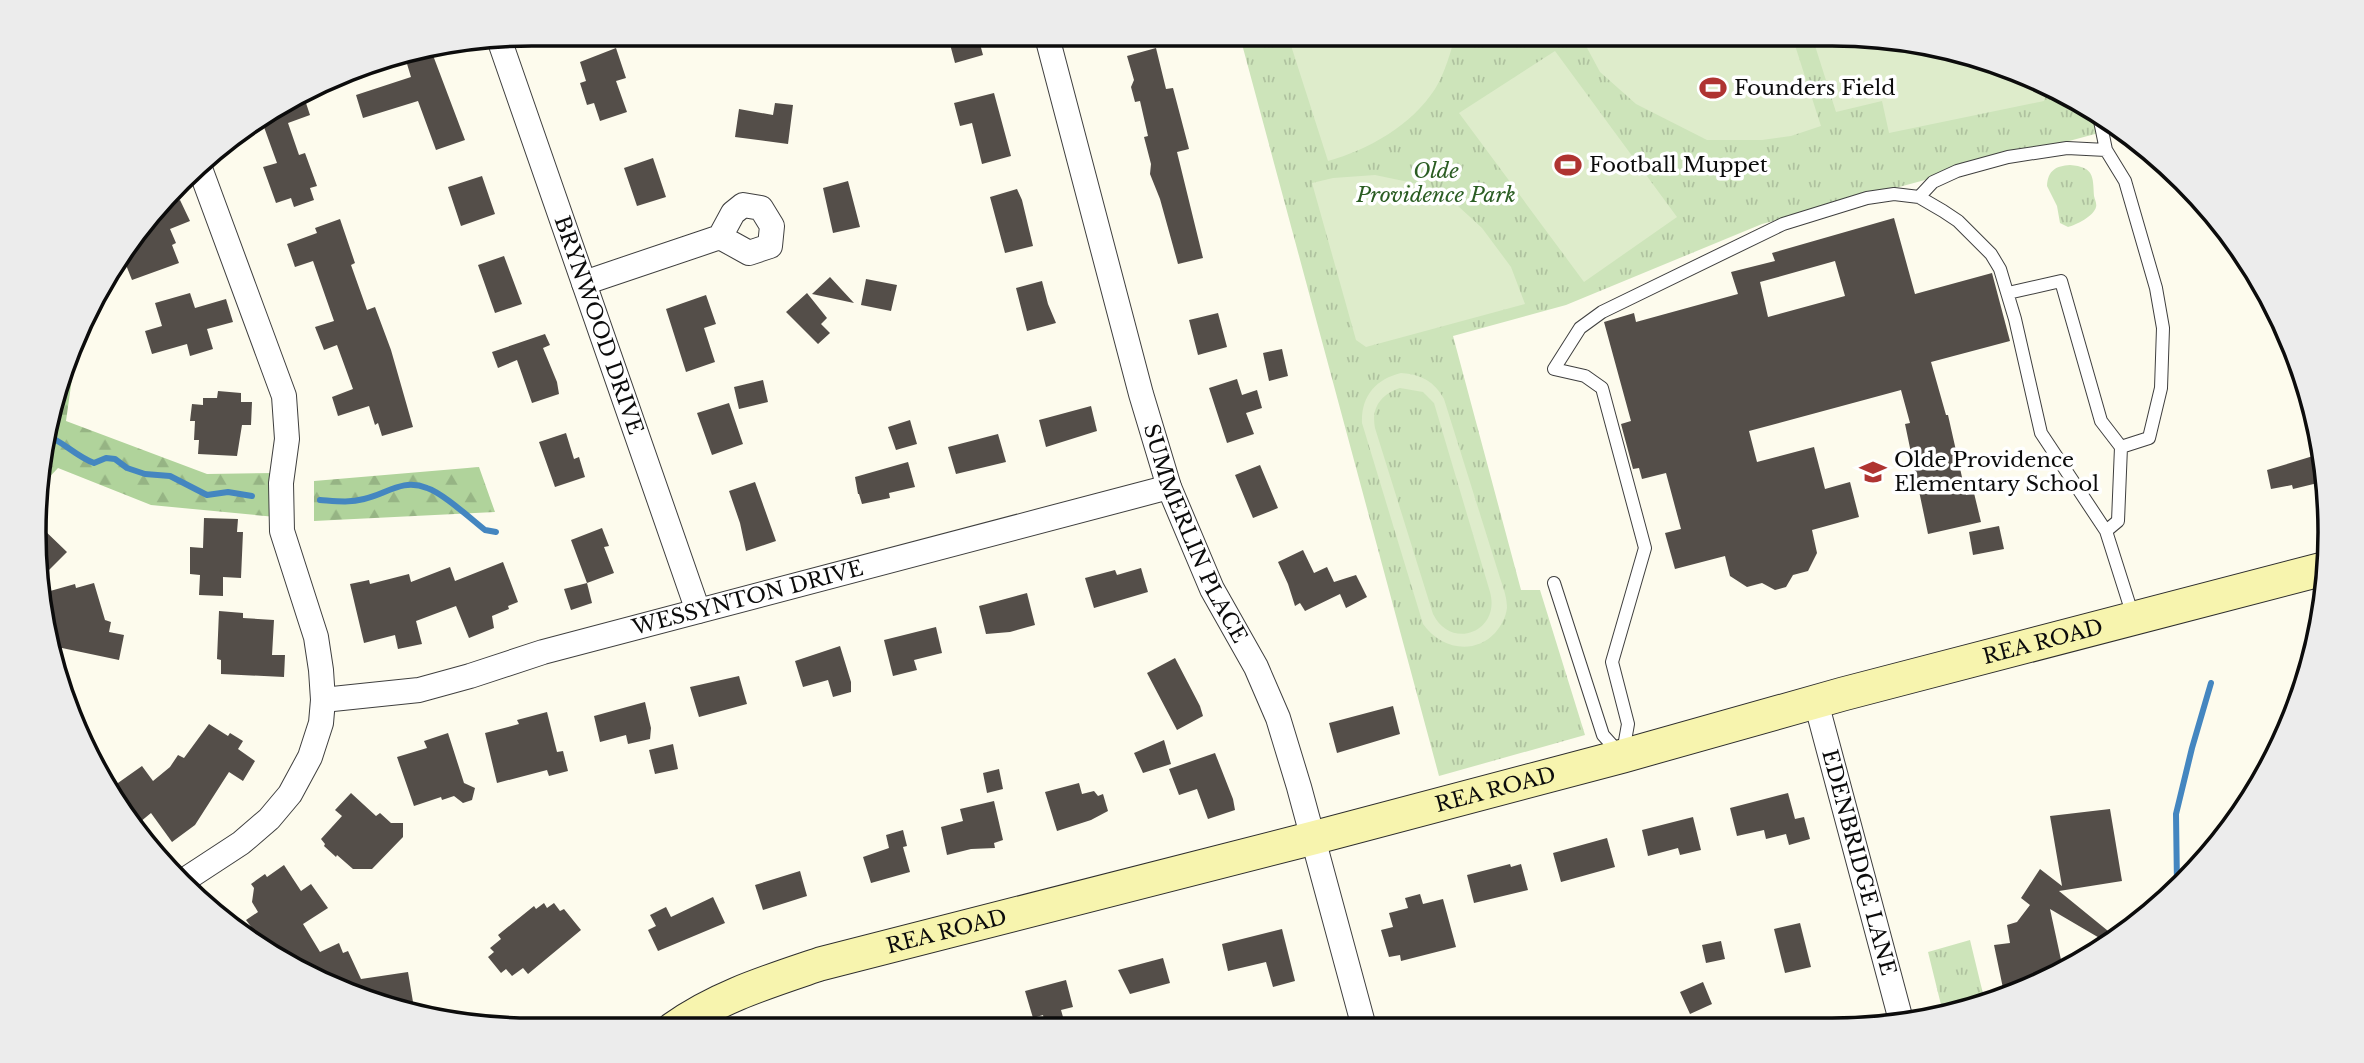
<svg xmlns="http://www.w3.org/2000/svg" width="2364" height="1063" font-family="'Libre Baskerville',serif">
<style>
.forest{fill:url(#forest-firs)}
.park{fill:url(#park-tufts)}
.pitch{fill:#deeccb;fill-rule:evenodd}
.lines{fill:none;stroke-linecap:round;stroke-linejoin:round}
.stream{stroke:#4486c0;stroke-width:6}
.building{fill:#544e49;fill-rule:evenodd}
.lane-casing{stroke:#3f3f3f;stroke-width:14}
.street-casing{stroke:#3f3f3f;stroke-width:26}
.secondary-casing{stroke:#2e2e2e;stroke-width:35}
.lane{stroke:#fff;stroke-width:12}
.street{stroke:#fff;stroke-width:24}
.secondary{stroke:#f7f4ae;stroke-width:33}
.labels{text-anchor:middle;stroke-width:7;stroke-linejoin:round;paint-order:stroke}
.poi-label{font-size:21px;fill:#0c0c0c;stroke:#fff;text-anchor:start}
.park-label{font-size:21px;font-style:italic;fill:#2b5d23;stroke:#fff}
.street-label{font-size:21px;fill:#0c0c0c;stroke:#fff}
.rim{fill:none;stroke:#0c0c0c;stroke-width:3.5}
</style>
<defs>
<pattern id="forest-firs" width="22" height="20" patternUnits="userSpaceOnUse" patternTransform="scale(1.75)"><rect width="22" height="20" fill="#b0d39b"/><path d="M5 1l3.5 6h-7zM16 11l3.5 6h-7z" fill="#96b484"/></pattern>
<pattern id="park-tufts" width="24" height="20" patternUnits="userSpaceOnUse" patternTransform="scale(1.75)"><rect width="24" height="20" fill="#cde4ba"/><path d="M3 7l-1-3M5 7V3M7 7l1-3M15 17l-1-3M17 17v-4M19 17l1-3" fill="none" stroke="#afc29f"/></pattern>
</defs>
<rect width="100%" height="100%" fill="#fdfbed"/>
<path class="forest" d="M77 343 66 421 207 474 278 473 276 517 151 505 58 468 41 486 43 435Z
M479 467 495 512 314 521V481Z"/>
<path class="park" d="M1239 33H1833L1929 43 2023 71 2109 117 2121 127 1762 224 1566 305 1453 336 1521 590H1540L1585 735 1439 776Z
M2070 165C2094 167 2093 176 2094 196 2095 200 2097 204 2096 207 2094 216 2076 225 2068 227L2060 223 2057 206 2047 186C2048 170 2056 166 2070 165Z
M1970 940 1985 1002 1943 1013 1928 952Z"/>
<path class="pitch" d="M1287 33H1456C1451 51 1445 73 1435 89 1412 125 1368 150 1328 161Z
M1579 33H1791L1821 126 1791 136 1762 140H1707L1636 104 1600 72Z
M1811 33C1891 33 1977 47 2048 85L2044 101 1889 133 1882 101 1836 112Z
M1555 51 1677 217 1584 282 1459 113Z
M1375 175 1418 184 1457 205 1482 228 1511 267 1525 304 1366 347 1356 340 1312 183 1333 178Z
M1401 373C1421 374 1435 382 1444 399L1501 581C1504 589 1507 599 1507 608 1506 617 1501 626 1495 633 1473 656 1440 648 1423 624L1362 423C1361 396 1376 379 1401 373ZM1400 388 1423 392 1434 403 1490 592C1501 632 1451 651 1433 614L1375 428C1371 408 1381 394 1400 388Z"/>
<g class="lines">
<path class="stream" d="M43 434C62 440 75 456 94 463L106 458 115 459 127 468 145 474 170 476 207 495 228 492 252 496
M320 500C335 501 349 503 364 499 387 494 402 478 427 488 443 493 471 519 485 530L496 532
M2177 886 2176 814 2192 748 2211 683"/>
</g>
<path class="building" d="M947 33H977L983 55 955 63Z
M616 48 626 78 616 81 627 112 600 121 594 103 587 105 580 83 586 81 580 62Z
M1156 48 1166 89 1173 88 1189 149 1177 152 1203 258 1178 264 1160 199 1150 174 1151 164 1144 137 1148 136 1140 101 1135 102 1131 87 1134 80 1127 56Z
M431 50 465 140 436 150 418 101 363 118 356 95 411 77 404 54Z
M302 91 310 115 288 123 299 155 305 153 317 186 310 188 314 200 294 207 291 198 276 203 263 167 277 163 260 116 283 100Z
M994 93 1011 156 982 164 972 123 960 126 954 103Z
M775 103 793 105 788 144 735 137 739 109 773 115Z
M653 158 666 197 637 206 624 168Z
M482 176 495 214 461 226 448 187Z
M848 181 860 227 833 233 823 188Z
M1017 189 1022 200 1033 246 1005 253 990 197Z
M180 200 190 221 170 229 176 243 172 245 179 263 132 280 122 255 162 207Z
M1894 218 1915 294 1992 273 2010 341 1931 362 1946 415H1948L1966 495 1974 493 1981 522 1928 534 1905 424 1910 423 1901 390 1749 431 1757 462 1814 447 1825 489 1850 482 1859 517 1812 530 1817 553 1808 571 1793 575 1786 587 1775 590 1762 583 1747 587 1730 576 1725 556 1675 569 1665 533 1681 529 1666 473 1642 479 1639 468 1633 469 1621 424 1631 421 1604 322 1634 313 1636 322 1738 294 1731 272 1775 261 1772 253ZM1835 261 1845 296 1768 317 1760 282Z
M340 219 355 263 351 265 367 310 375 307 391 350 413 427 382 436 378 423 375 425 369 406 338 416 332 397 353 389 337 345 324 350 315 327 334 321 313 261 295 267 287 244 317 233 315 228Z
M504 256 522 304 495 313 478 265Z
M830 277 854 303 812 294Z
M866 279 897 285 891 311 861 305Z
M1042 281 1048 304 1056 323 1027 331 1016 288Z
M190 293 195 308 226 299 233 322 207 329 213 349 190 356 187 344 152 354 145 331 162 326 155 303Z
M807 293 827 318 821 324 830 333 818 344 786 312Z
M706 295 716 324 704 328 715 362 686 372 666 309Z
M1218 313 1227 347 1198 355 1189 320Z
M545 334 550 345 543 348 557 382 559 394 532 403 517 360 498 368 492 352Z
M1282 349 1288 376 1269 381 1263 353Z
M1237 379 1242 395 1257 390 1262 408 1246 413 1254 434 1227 443 1209 388Z
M763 380 768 402 739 409 734 387Z
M218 391 241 393V402H252L251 425H242L237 456 198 454 199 440H194L195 421H190L192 404 203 405V398H217Z
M729 403 743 444 712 455 697 413Z
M1091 406 1097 431 1046 447 1039 420Z
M910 420 917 444 896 450 888 427Z
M566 433 574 459 579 457 585 477 555 487 539 442Z
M998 434 1006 462 956 474 948 447Z
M2323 453 2326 481 2293 489 2292 485 2271 489 2267 470Z
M908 462 915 487 889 493 890 498 862 504 859 494H858L855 477Z
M1260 465 1278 508 1253 518 1235 475Z
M755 482 776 541 746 551 740 523 729 491Z
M204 518 238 519 237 532H243L241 578 223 577V596L199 595 200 575 190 574V547L203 548Z
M40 526 67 552 38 581 39 548Z
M1999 526 2004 549 1973 555 1969 532Z
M602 528 609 546 604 547 614 573 587 583 571 540Z
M1303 550 1314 573 1327 567 1334 582 1356 575 1367 597 1346 608 1340 594 1305 611 1300 603 1295 606 1288 584 1278 562Z
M503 562 518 602 508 606 509 609 492 616 494 628 469 638 456 606 416 621 422 644 398 649 395 635 364 643 350 584 369 580 370 584 409 574 411 582 450 567 455 581Z
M1141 568 1148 592 1094 608 1085 578 1115 570 1117 575Z
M94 583 105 620 111 622 109 632 124 635 119 660 62 648 53 650 47 626 52 624 43 593 75 584 76 588Z
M587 583 592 603 571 610 564 589Z
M1027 593 1035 625 1010 632 986 634 979 606Z
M219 611 243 613V618L274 620 272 655H285L284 677 221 674V660L217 659Z
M936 627 942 653 914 660 917 670 893 676 884 640Z
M840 646 851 682V692L833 697 828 680 803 687 795 661Z
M1175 658 1200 706 1203 716 1177 730 1147 673Z
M739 676 747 704 699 717 690 687Z
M645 702 651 728 650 739 628 744 626 735 600 742 594 716Z
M1393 706 1400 734 1337 753 1329 723Z
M547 712 557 752 563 751 568 771 549 776 547 770 497 783 485 733 519 724 517 720Z
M209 724 228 736 230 733 243 741 238 749 255 761 243 781 229 772 195 825 172 842 151 813 140 822 137 817 133 820 108 790 142 766 153 781 170 767 178 755 184 758Z
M448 733 464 783 475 788 472 800 463 803 454 796 442 800 441 797 414 806 397 757 427 748 424 741Z
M1164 740 1171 764 1143 773 1134 753Z
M673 744 678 769 655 774 649 750Z
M1215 753 1233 799 1235 810 1208 819 1197 789 1179 795 1169 769Z
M999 769 1003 789 987 793 983 773Z
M1079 783 1082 794 1094 791 1098 796 1103 794 1108 811 1091 820 1057 831 1045 792Z
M351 793 376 816 380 813 391 823H403V837L372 869H353L337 855 336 857 324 846 325 844 321 839 342 816 335 810Z
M1788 793 1795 819 1804 817 1810 839 1789 845 1786 834 1766 839 1764 830 1737 836 1730 808Z
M994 801 1003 840 994 843 995 848 971 849 947 855 941 827 963 821 960 809Z
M2110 809 2122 881 2059 891 2113 935 2108 943 2050 909 2063 969 2033 986 2004 993 1994 945 2010 943 2007 925 2017 922 2030 905 2021 898 2040 869 2062 886 2050 816Z
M1693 817 1701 850 1680 855 1678 848 1648 856 1642 830Z
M903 830 907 846 903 847 910 872 871 883 863 857 889 848 886 835Z
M1607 838 1615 867 1561 882 1553 853Z
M1510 864 1511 867 1521 864 1528 890 1474 903 1467 875Z
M284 865 301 891 311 884 328 908 303 924 320 952 339 943 343 953 348 951 361 979 408 972 415 1014 341 992 265 945 246 920 258 912 252 902 254 888 251 884 265 874 267 877Z
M800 871 807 896 763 910 755 885Z
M1420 894 1423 904 1443 899 1456 947 1401 961 1400 955 1389 957 1381 930 1393 927 1389 913 1408 908 1405 898Z
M713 897 725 923 658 951 648 930 656 926 650 915 666 907 671 917Z
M544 903 547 908 554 903 560 911 564 909 581 930 528 974 523 968 512 976 506 969 501 973 488 957 494 952 490 948 501 939 498 935 534 906 536 909Z
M1800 923 1811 967 1785 973 1774 929Z
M1282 929 1295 981 1273 987 1266 962 1228 971 1222 944Z
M1721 941 1725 959 1706 963 1702 945Z
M1163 958 1170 983 1130 994 1118 970Z
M1066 980 1073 1007 1061 1010 1065 1024 1046 1028 1043 1015 1033 1018 1025 991Z
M1703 982 1712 1004 1690 1014 1680 992Z"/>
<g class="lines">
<g class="lane-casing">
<path id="lane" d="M2098 111 2106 150
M1919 197 1933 182 1957 171 2008 157 2067 148 2106 150 2125 181 2156 288 2163 328 2161 388 2149 438 2121 447
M2008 293 2061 281 2101 421 2121 447 2118 521 2106 531
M1554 583 1603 735 1620 754
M1623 752 1628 724 1612 662 1645 548 1602 388 1585 376 1554 369 1580 328 1602 312 1783 224 1867 198 1894 194 1919 197 1943 211 1958 221 1991 254 2000 269 2015 319 2041 433 2106 531 2133 616"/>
</g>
<g class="street-casing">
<g id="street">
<path id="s1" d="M1046 33 1141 394 1169 487 1212 589 1256 667 1278 718 1299 787 1364 1027"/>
<path id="s2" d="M499 39 698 611"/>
<path d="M584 283 720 237 749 253 770 246 772 226 761 208 743 205 733 213 720 237"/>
<path id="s3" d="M323 700 419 690 470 676 543 652 1169 487"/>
<path id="s4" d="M1816 702 1902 1024"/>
<path d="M183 881 241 843 269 819 290 794 310 757 321 723 323 700 321 670 316 637 282 531 281 483 287 439 284 396 198 163"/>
</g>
</g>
<g class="secondary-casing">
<g id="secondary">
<path id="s5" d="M673 1029C717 997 770 981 820 964L1313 838 1623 756 1843 694 2327 568"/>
</g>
</g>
<use href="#lane" class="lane"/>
<use href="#street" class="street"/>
<use href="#secondary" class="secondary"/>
</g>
<defs>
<g id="stadium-bare" transform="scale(2.1)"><path d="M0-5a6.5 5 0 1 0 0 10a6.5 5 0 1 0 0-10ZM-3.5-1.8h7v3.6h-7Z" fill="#af3431" stroke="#fff" stroke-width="2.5" paint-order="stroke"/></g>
<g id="school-bare" transform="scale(2.1)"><path d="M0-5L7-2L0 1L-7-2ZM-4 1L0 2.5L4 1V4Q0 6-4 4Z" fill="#af3431" stroke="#fff" stroke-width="2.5" paint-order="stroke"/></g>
</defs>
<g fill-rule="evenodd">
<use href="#stadium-bare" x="1713" y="88"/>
<use href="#stadium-bare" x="1568" y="165"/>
<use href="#school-bare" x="1873" y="472"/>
</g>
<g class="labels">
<g class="poi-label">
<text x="1734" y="95">Founders Field</text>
<text x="1589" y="172">Football Muppet</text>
<text x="1894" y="467">Olde Providence<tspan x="1894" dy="24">Elementary School</tspan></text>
</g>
<g class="park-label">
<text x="1436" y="178">Olde<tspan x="1436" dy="24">Providence Park</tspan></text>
</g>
<g class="street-label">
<text dy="7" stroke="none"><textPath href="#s2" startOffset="303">BRYNWOOD DRIVE</textPath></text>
<text dy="7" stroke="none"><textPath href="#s1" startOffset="523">SUMMERLIN PLACE</textPath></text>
<text dy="7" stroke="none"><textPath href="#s3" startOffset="438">WESSYNTON DRIVE</textPath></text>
<text dy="7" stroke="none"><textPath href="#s5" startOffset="1426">REA ROAD</textPath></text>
<text dy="7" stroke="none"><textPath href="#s5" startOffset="859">REA ROAD</textPath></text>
<text dy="7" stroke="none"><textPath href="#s4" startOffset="166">EDENBRIDGE LANE</textPath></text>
<text dy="7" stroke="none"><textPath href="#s5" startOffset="292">REA ROAD</textPath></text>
</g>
</g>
<path d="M0 0H2364V1063H0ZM532 46H1832A486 486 0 0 1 2318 532V532A486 486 0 0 1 1832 1018H532A486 486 0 0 1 46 532V532A486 486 0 0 1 532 46Z" fill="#ececec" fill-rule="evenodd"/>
<path class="rim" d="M532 46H1832A486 486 0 0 1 2318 532V532A486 486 0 0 1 1832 1018H532A486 486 0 0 1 46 532V532A486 486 0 0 1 532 46Z"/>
</svg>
